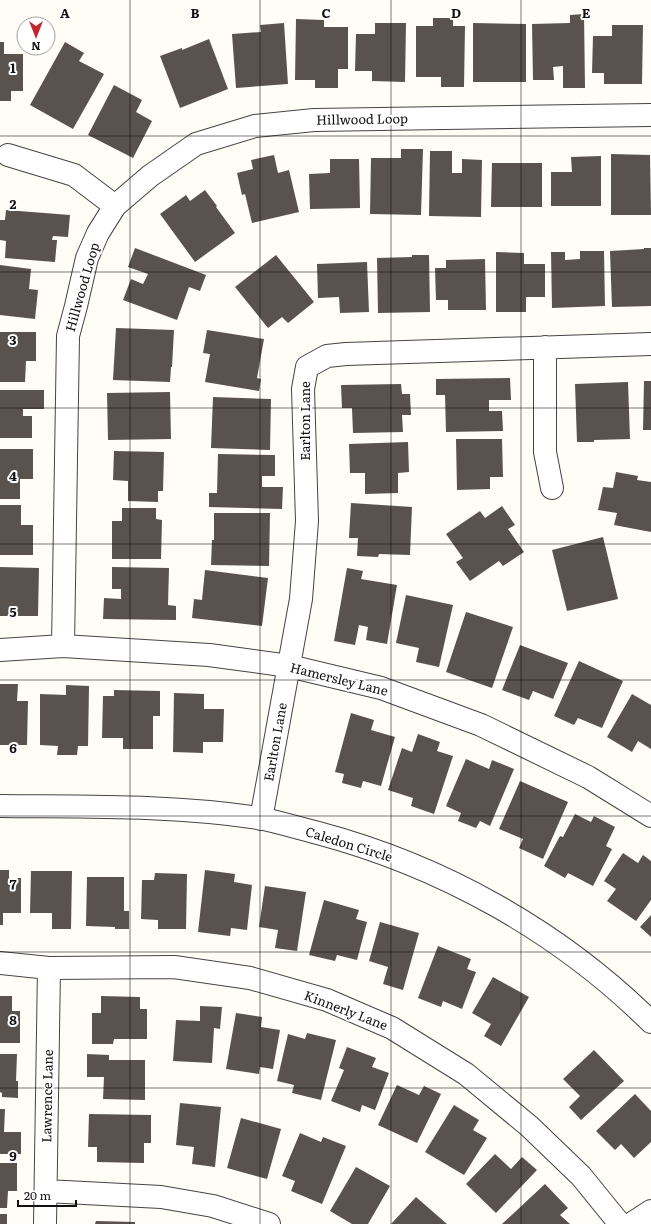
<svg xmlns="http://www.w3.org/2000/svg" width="651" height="1224" font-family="Literata,serif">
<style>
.building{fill:#5a524d}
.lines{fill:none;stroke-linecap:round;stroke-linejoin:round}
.minor-casing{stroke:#444;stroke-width:24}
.tertiary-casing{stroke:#444;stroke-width:24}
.minor{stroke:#fff;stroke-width:22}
.tertiary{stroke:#fff;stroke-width:22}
.grid{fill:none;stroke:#111;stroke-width:1;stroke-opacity:0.55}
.labels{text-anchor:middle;stroke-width:4;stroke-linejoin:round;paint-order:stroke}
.street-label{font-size:13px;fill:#111;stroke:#fff}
.grid-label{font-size:13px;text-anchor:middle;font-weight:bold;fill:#111;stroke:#fff;stroke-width:4;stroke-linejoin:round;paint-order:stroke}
</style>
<rect width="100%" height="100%" fill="#fffdf5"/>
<path class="building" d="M584 14 585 88H563V66L553 67 554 80H533L532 24 570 23V15Z
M433 18H453V26H465L464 87H441V77H416V26H433Z
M296 19 324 20V27H348V69H338V88H315V80H295Z
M284 23 288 84 236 88 232 34 261 32 260 25Z
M375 23H406L405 82 372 81V71H355L356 34H375Z
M473 23 526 24V82H473Z
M612 25H643L642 84H604V73H592L593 36H612Z
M209 39 228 89 180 108 160 56 182 48V50Z
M0 42H4V54H23V91H11V101H0Z
M65 42 84 53 79 61 104 74 73 129 30 105Z
M114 85 142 100 136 112 152 121 133 158 88 135Z
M401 149H423L421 215 370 214 371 158H401Z
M430 151H452V173H462V159L482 160 481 217 429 216Z
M611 154 650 155 651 215H611Z
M274 155 278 173 289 170 299 212 252 223 245 194 242 195 237 173 253 169 251 160Z
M601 156V206H551V172H572L571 157Z
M330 159H359L360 208 310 209 309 174 330 173Z
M492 163H542V207H491Z
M205 190 217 206 216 207 235 233 195 262 160 214 186 195 190 201Z
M6 210 70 215 68 237 53 236 52 240H57L55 262 5 258 6 241 0 240V220H5Z
M135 248 206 275 200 291 189 287 177 320 123 300 131 279 143 284 148 274 128 267Z
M644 248H651V306L612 307 610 251 644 249Z
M580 251H604L605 306 552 308 551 252H565V260L580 259Z
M496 252 524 253V264H545V297H526V312H496Z
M276 255 314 302 288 323 282 317 268 328 235 287Z
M412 255H429L430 312 378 313 377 258 412 257Z
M485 259 486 310H448V300H436L435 268H446V260Z
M367 262 369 312 340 313 339 297 318 298 317 264Z
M0 265 31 269 29 289 38 290 35 319 0 315Z
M116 328 174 330 172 367H171L170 382 113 380Z
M207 330 264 339 257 378 261 379 259 391 205 382 210 354 203 353Z
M0 332H36V361H26L25 382H0Z
M510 378 511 400H489V411H502L503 431 446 432 445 395H436V379Z
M644 381H651V430H643Z
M628 382 630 439 594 440V442H577L575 384Z
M401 384 402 394H410L411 415H402L403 432 353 433 352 408H342L341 385Z
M0 390H44V409H23V416H32V438H0Z
M170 392 171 439 108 440 107 393Z
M213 397 271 399 270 450 211 448Z
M456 439H502L503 477H490V489L457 490Z
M408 442 409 472 398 473V493L365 494V473H350L349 444Z
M0 449H33V479H20V499H0Z
M114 451 164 452 163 491H158V502L128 501V481L113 480Z
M218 454 275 455V476H262V487H283L282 509 209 507V493H217Z
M616 472 638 476 637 480 651 482V532L614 525 617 513 598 510 603 487 613 488Z
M351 503 412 507 410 555 379 554 378 557 357 556 358 538H349Z
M0 505H21V525H33V555H0Z
M502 506 515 525 508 529 524 552 503 566 499 561 470 581 456 562 463 558 446 534 480 511 485 518Z
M122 508H156V519L162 520 161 559H112V521H122Z
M214 513H270L269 566 211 565 212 540H214Z
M603 537 618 599 567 611 552 550Z
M0 567 39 568 38 616H0Z
M112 567 169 568 168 605 176 606V620L103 619 104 598 121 599V589H112Z
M347 568 363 571 361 579 397 585 387 644 366 640 368 627 359 625 355 645 334 641Z
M205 570 268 578 262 626 192 618 194 599 202 600Z
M406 595 453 605 439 667 416 662 419 648 396 643Z
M466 612 513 627 492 688 446 672Z
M520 645 568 663 553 699 533 691 529 700 502 690Z
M579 661 623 681 602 728 578 718 574 725 554 716Z
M0 684H18L17 701H28L27 745H0Z
M66 685 89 686 88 746H78L77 755H57L58 746 40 745V694L66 695Z
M114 690 160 691V716H153V749H123V738H102L103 696H114Z
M174 693 204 694V709H224L223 742H203V753L173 752Z
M632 694 651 705V749L638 741 632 752 607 737Z
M351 713 374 720 371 730 395 737 381 786 363 781 361 788 342 783 344 774 335 772Z
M418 734 440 742 437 751 453 756 434 814 411 806 413 798 388 790 402 748 412 752Z
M466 759 489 769 492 760 514 769 490 826 480 821 476 828 458 821 461 813 446 806Z
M520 781 568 802 543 859 519 848 523 839 499 829Z
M575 814 591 822 594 816 615 827 606 846 612 849 593 886 568 873 565 878 544 866 560 836 563 837Z
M623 853 638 863 643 855 651 861V900L636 921 607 901 616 889 604 881Z
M0 870H9V878H21V913H3V925H0Z
M205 870 235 874 234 882 252 885 247 930 231 928 230 936 198 932Z
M31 871H72L71 929H52V913H30Z
M155 873 187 874 186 929H158V920L141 919 142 880H154Z
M87 877H124V911H129V929H115V927L86 926Z
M265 886 306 892 297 951 275 948 278 930 259 927Z
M324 900 359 910 356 919 367 922 357 960 337 955 335 961 309 955Z
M651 915V937L640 927Z
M380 922 419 933 403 990 383 984 388 967 369 961Z
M438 946 471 959 467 969 476 972 462 1009 443 1001 441 1007 418 998Z
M493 977 529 997 501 1046 484 1036 491 1024 472 1013Z
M0 996H12V1011H20V1043H0Z
M101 996 140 997V1009H147V1039H114L113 1044H92V1013H101Z
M200 1006 222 1007 220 1029 214 1028 212 1063 173 1061 176 1020 200 1021Z
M236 1013 262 1017 261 1027 280 1030 273 1069 260 1067 259 1074 226 1069Z
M307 1033 336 1040 321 1100 292 1093 294 1085 277 1081 288 1034 305 1039Z
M347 1047 376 1058 372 1067 389 1073 375 1110 362 1105 360 1112 331 1101 344 1070 339 1068Z
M594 1050 624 1081 581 1120 569 1107 580 1096 563 1079Z
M0 1054H17L16 1081H18V1098L2 1097V1093L0 1092Z
M87 1054 109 1055V1060H145V1100L103 1099 104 1077H87Z
M397 1085 419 1095 424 1086 441 1094 417 1143 378 1125Z
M635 1094 651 1111V1142L634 1158 621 1144 615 1150 596 1131Z
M180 1103 221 1107 215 1167 192 1164 194 1147 176 1145Z
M454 1105 479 1120 473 1130 487 1138 464 1175 425 1152Z
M0 1109H5L4 1132H21V1154H0Z
M89 1114 151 1115V1143H144V1163L97 1162V1147H88Z
M241 1118 281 1129 267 1179 227 1168Z
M300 1133 321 1142 323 1137 346 1146 322 1204 291 1191 295 1181 282 1176Z
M495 1154 511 1169 522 1157 537 1170 496 1213 466 1184Z
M0 1163H17V1191H8L7 1208H0Z
M356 1167 390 1186 368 1224H352L330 1211Z
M545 1184 568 1208 560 1215 570 1224H502Z
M416 1197 447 1224H391Z
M0 1214H7V1224H0Z
M96 1221 135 1222V1224H95Z"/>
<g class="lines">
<g class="minor-casing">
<path id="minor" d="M8 155 74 175 115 206
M545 347V452L552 488
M63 646 68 336 76 306 87 258 98 233 115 206 150 176 196 144 255 126 314 120 651 115
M0 650 63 646 209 655 289 666 381 688 481 725 588 777 651 816
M261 819 301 599 307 521 303 389 307 367 327 356 346 354 651 344
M0 963 49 968 174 967 250 978 327 1000 392 1028 466 1074 529 1126 581 1176 620 1224
M46 1191 161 1197 213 1206 269 1224
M45 1224 49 968
M631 1224 651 1211"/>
</g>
<g class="tertiary-casing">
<path id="tertiary" d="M0 806C86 807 173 805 259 818 279 822 298 828 318 833 442 866 559 931 651 1022"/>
</g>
<use href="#minor" class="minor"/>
<use href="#tertiary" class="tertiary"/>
</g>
<path class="grid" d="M130 0V1224M260 0V1224M391 0V1224M521 0V1224M0 136H651M0 272H651M0 408H651M0 544H651M0 680H651M0 816H651M0 952H651M0 1088H651"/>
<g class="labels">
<g class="street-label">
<text transform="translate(362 119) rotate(-1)" y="5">Hillwood Loop</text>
<text transform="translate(82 287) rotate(-74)" y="5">Hillwood Loop</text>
<text transform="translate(305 421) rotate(-90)" y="5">Earlton Lane</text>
<text transform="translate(339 679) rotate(14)" y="5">Hamersley Lane</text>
<text transform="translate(275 742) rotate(-80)" y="5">Earlton Lane</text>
<text transform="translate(349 844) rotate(17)" y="5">Caledon Circle</text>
<text transform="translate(346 1010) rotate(21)" y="5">Kinnerly Lane</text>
<text transform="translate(47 1096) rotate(-89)" y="5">Lawrence Lane</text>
</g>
</g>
<g class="grid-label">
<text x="65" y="18">A</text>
<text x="195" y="18">B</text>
<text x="326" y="18">C</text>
<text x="456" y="18">D</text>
<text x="586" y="18">E</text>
<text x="13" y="73">1</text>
<text x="13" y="209">2</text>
<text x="13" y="345">3</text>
<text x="13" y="481">4</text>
<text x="13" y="617">5</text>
<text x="13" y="753">6</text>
<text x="13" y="889">7</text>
<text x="13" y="1025">8</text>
<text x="13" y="1161">9</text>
</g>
<g transform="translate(36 36) rotate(180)"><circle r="19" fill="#ffffff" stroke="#a0a0a0"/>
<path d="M0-3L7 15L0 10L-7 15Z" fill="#c4262e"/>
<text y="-6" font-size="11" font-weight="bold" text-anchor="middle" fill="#111111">N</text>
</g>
<path d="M18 1200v6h58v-6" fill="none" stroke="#111111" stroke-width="2"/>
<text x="24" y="1200" font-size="12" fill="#111111" stroke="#ffffff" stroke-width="3" paint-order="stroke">20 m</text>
</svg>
